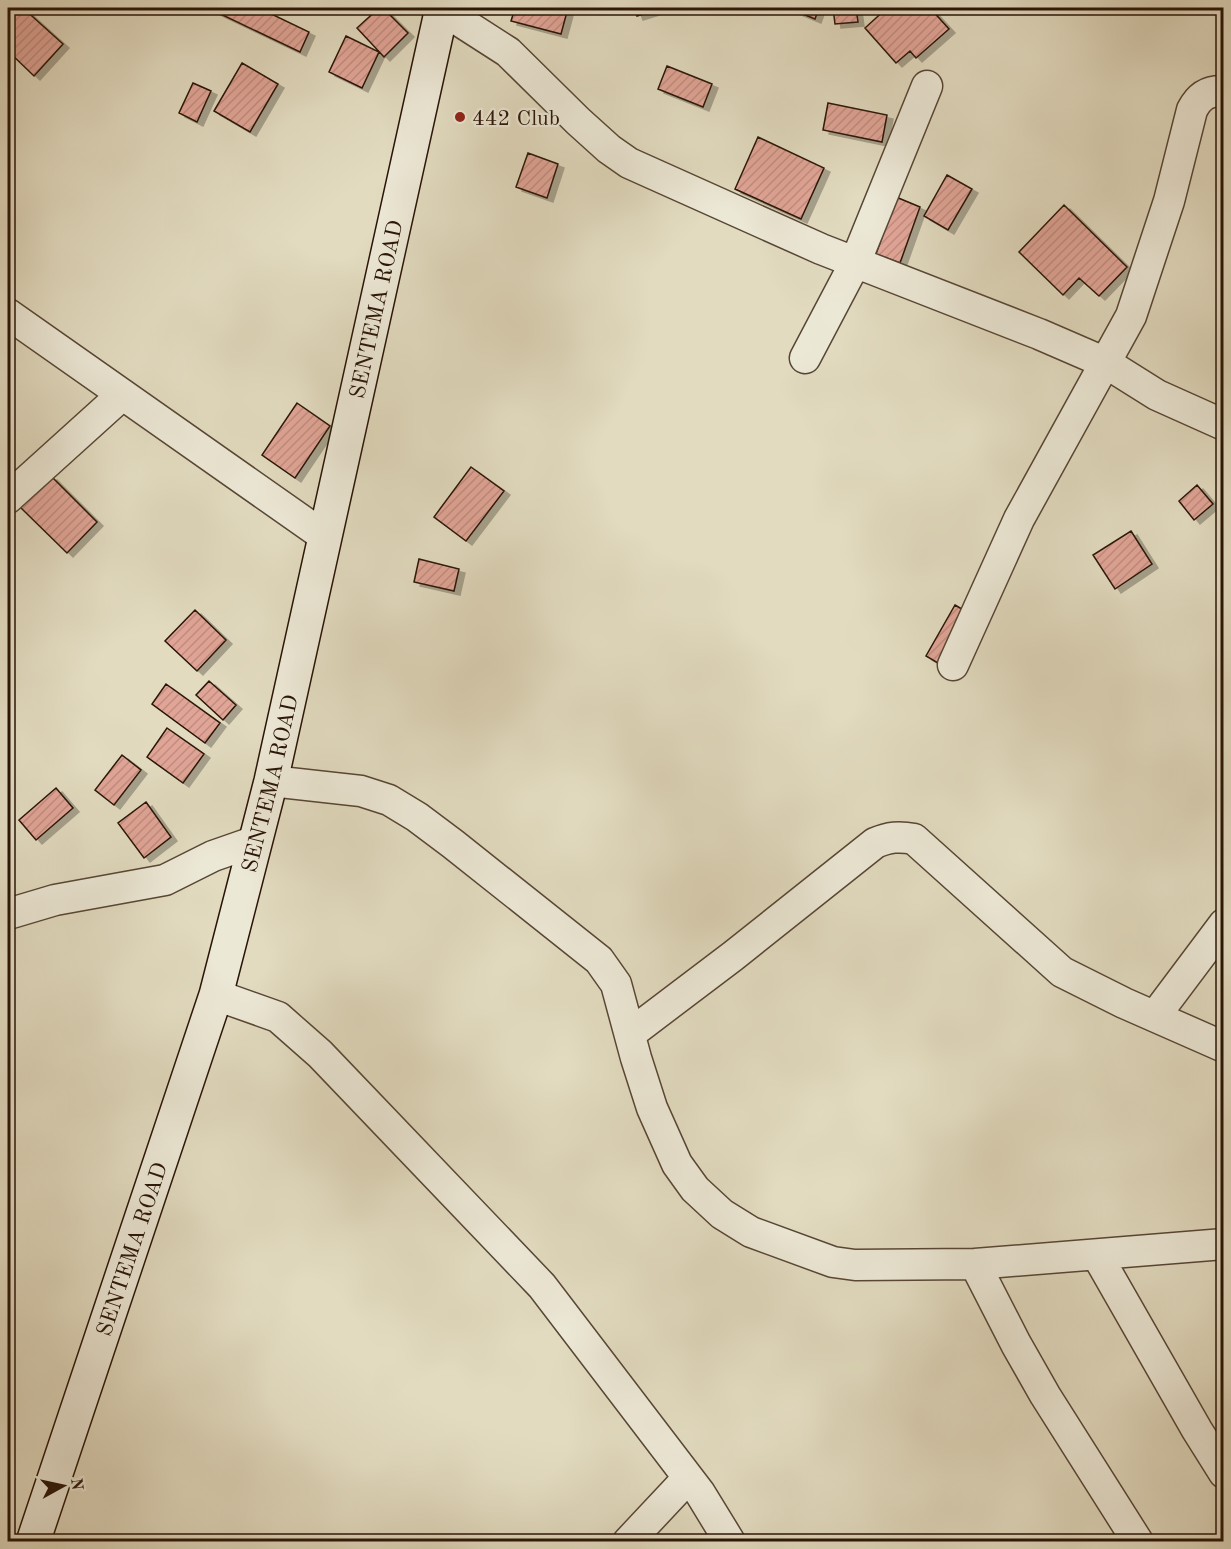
<svg xmlns="http://www.w3.org/2000/svg" width="1231" height="1549" font-family="'Old Standard TT',serif">
<style>
.building{fill:url(#building-hatch);stroke:#291407;stroke-width:1.5;filter:url(#shadow)}
.lines{fill:none;stroke-linecap:round;stroke-linejoin:round}
.street-casing{stroke:#574635;stroke-width:33}
.secondary-casing{stroke:#291407;stroke-width:36}
.street{stroke:#ece8d6;stroke-width:30}
.secondary{stroke:#ece8d6;stroke-width:33}
.poi-dot{fill:#8f2418;stroke:#ece8d6;stroke-width:2}
.labels{text-anchor:middle;stroke-width:4.5;stroke-linejoin:round;paint-order:stroke}
.poi-label{font-size:22px;fill:#291407;stroke:#ece8d6;text-anchor:start}
.street-label{font-size:22px;fill:#291407;stroke:#ece8d6}
</style>
<defs>
<pattern id="building-hatch" width="6" height="6" patternUnits="userSpaceOnUse" patternTransform="scale(1.5)"><rect width="6" height="6" fill="#e1a597"/><path d="M-1 1l2-2M0 6l6-6M5 7l2-2" fill="none" stroke="#c18d81"/></pattern>
<filter id="shadow"><feDropShadow dx="6" dy="4" stdDeviation="0" flood-color="#0004"/></filter>
</defs>
<rect width="100%" height="100%" fill="#e2dbc0"/>
<filter id="stains"><feTurbulence type="fractalNoise" baseFrequency=".00333" numOctaves="4"/><feColorMatrix values="0 0 0 0 .2 0 0 0 0 .09 0 0 0 0 .02 0 0 0 .5 -.17"/></filter>
<radialGradient id="worn" r=".72"><stop offset=".6" stop-color="#630" stop-opacity="0"/><stop offset="1" stop-color="#630" stop-opacity=".3"/></radialGradient>
<path class="building" d="M8 8H23L63 44 34 76 8 51Z
M208 8H259L309 32 300 52Z
M379 8H383L408 33 384 57 357 28Z
M515 8H568L561 34 511 21Z
M634 8H663L637 16Z
M788 8H819L815 19Z
M833 8H856L858 22 835 24Z
M887 8H930L949 29 916 58 910 51 896 63 865 28Z
M346 36 379 52 362 88 329 72Z
M242 63 278 84 250 132 214 111Z
M667 66 712 84 703 107 658 89Z
M193 83 211 91 197 122 179 113Z
M828 103 887 115 882 142 823 130Z
M758 137 824 168 801 219 735 189Z
M528 153 558 164 547 198 516 187Z
M947 175 972 189 948 230 924 216Z
M896 197 920 207 900 263 876 254Z
M1064 205 1127 267 1099 296 1079 278 1063 295 1019 252Z
M297 403 330 426 295 478 262 455Z
M471 467 504 491 466 541 434 517Z
M51 476 97 522 67 553 20 507Z
M1197 485 1213 504 1194 520 1179 501Z
M1131 531 1152 564 1115 589 1093 555Z
M419 559 459 569 454 591 414 582Z
M955 605 972 615 943 666 926 656Z
M195 610 226 640 197 671 165 641Z
M209 681 236 705 223 720 196 695Z
M166 684 220 723 205 743 152 704Z
M167 728 204 754 183 783 147 757Z
M122 755 141 770 114 805 95 790Z
M56 788 73 808 36 840 19 820Z
M146 802 171 837 144 858 118 823Z"/>
<g class="lines">
<g class="street-casing">
<path id="street" d="M441 9 508 52 578 121 609 149 629 163 821 249 1039 334 1106 363 1157 395 1224 425
M8 314 324 536
M805 358 855 263 927 86
M8 498 122 395
M953 665 1019 519 1131 316 1169 201 1192 110C1199 96 1208 90 1224 91
M271 781 361 791 389 800 417 817 453 844 599 960 616 984 636 1058 652 1108 677 1164 695 1189 722 1214 751 1232 833 1262 855 1265 975 1264 1224 1244
M8 914 55 900 165 880 213 856 256 841
M216 995 278 1017 320 1054 542 1286 700 1493 730 1542
M1155 1016 1224 924
M630 1034 733 956 875 843C889 837 899 836 914 839L1062 972 1124 1003 1224 1047
M1097 1255 1197 1430 1224 1473
M975 1264 1016 1344 1045 1395 1138 1542
M628 1542 688 1478"/>
</g>
<g class="secondary-casing">
<g id="secondary">
<path id="s1" d="M33 1542 216 995 271 781 442 8"/>
</g>
</g>
<use href="#street" class="street"/>
<use href="#secondary" class="secondary"/>
</g>
<circle class="poi-dot" cx="460" cy="117" r="6"/>
<g class="labels">
<g class="poi-label">
<text x="472" y="125">442 Club</text>
</g>
<g class="street-label">
<text dy="8" stroke="none"><textPath href="#s1" startOffset="1281">SENTEMA ROAD</textPath></text>
<text dy="8" stroke="none"><textPath href="#s1" startOffset="795">SENTEMA ROAD</textPath></text>
<text dy="8" stroke="none"><textPath href="#s1" startOffset="309">SENTEMA ROAD</textPath></text>
</g>
</g>
<rect width="1231" height="1549" fill="none" stroke="#e2dbc0" stroke-width="30"/>
<rect x="9" y="9" width="1213" height="1531" fill="none" stroke="#291407" stroke-width="3"/>
<rect x="15" y="15" width="1201" height="1519" fill="none" stroke="#291407" stroke-width="1.5"/>
<g transform="translate(63 1486) rotate(82)" stroke="#ece8d6" stroke-width="4.5" paint-order="stroke">
<path d="M0-4.5L10 22L0 15L-10 22Z" fill="#291407"/>
<text y="-9" font-size="16" font-weight="bold" text-anchor="middle" fill="#291407">N</text>
</g>
<rect width="100%" height="100%" filter="url(#stains)"/>
<rect width="100%" height="100%" fill="url(#worn)"/>
</svg>
